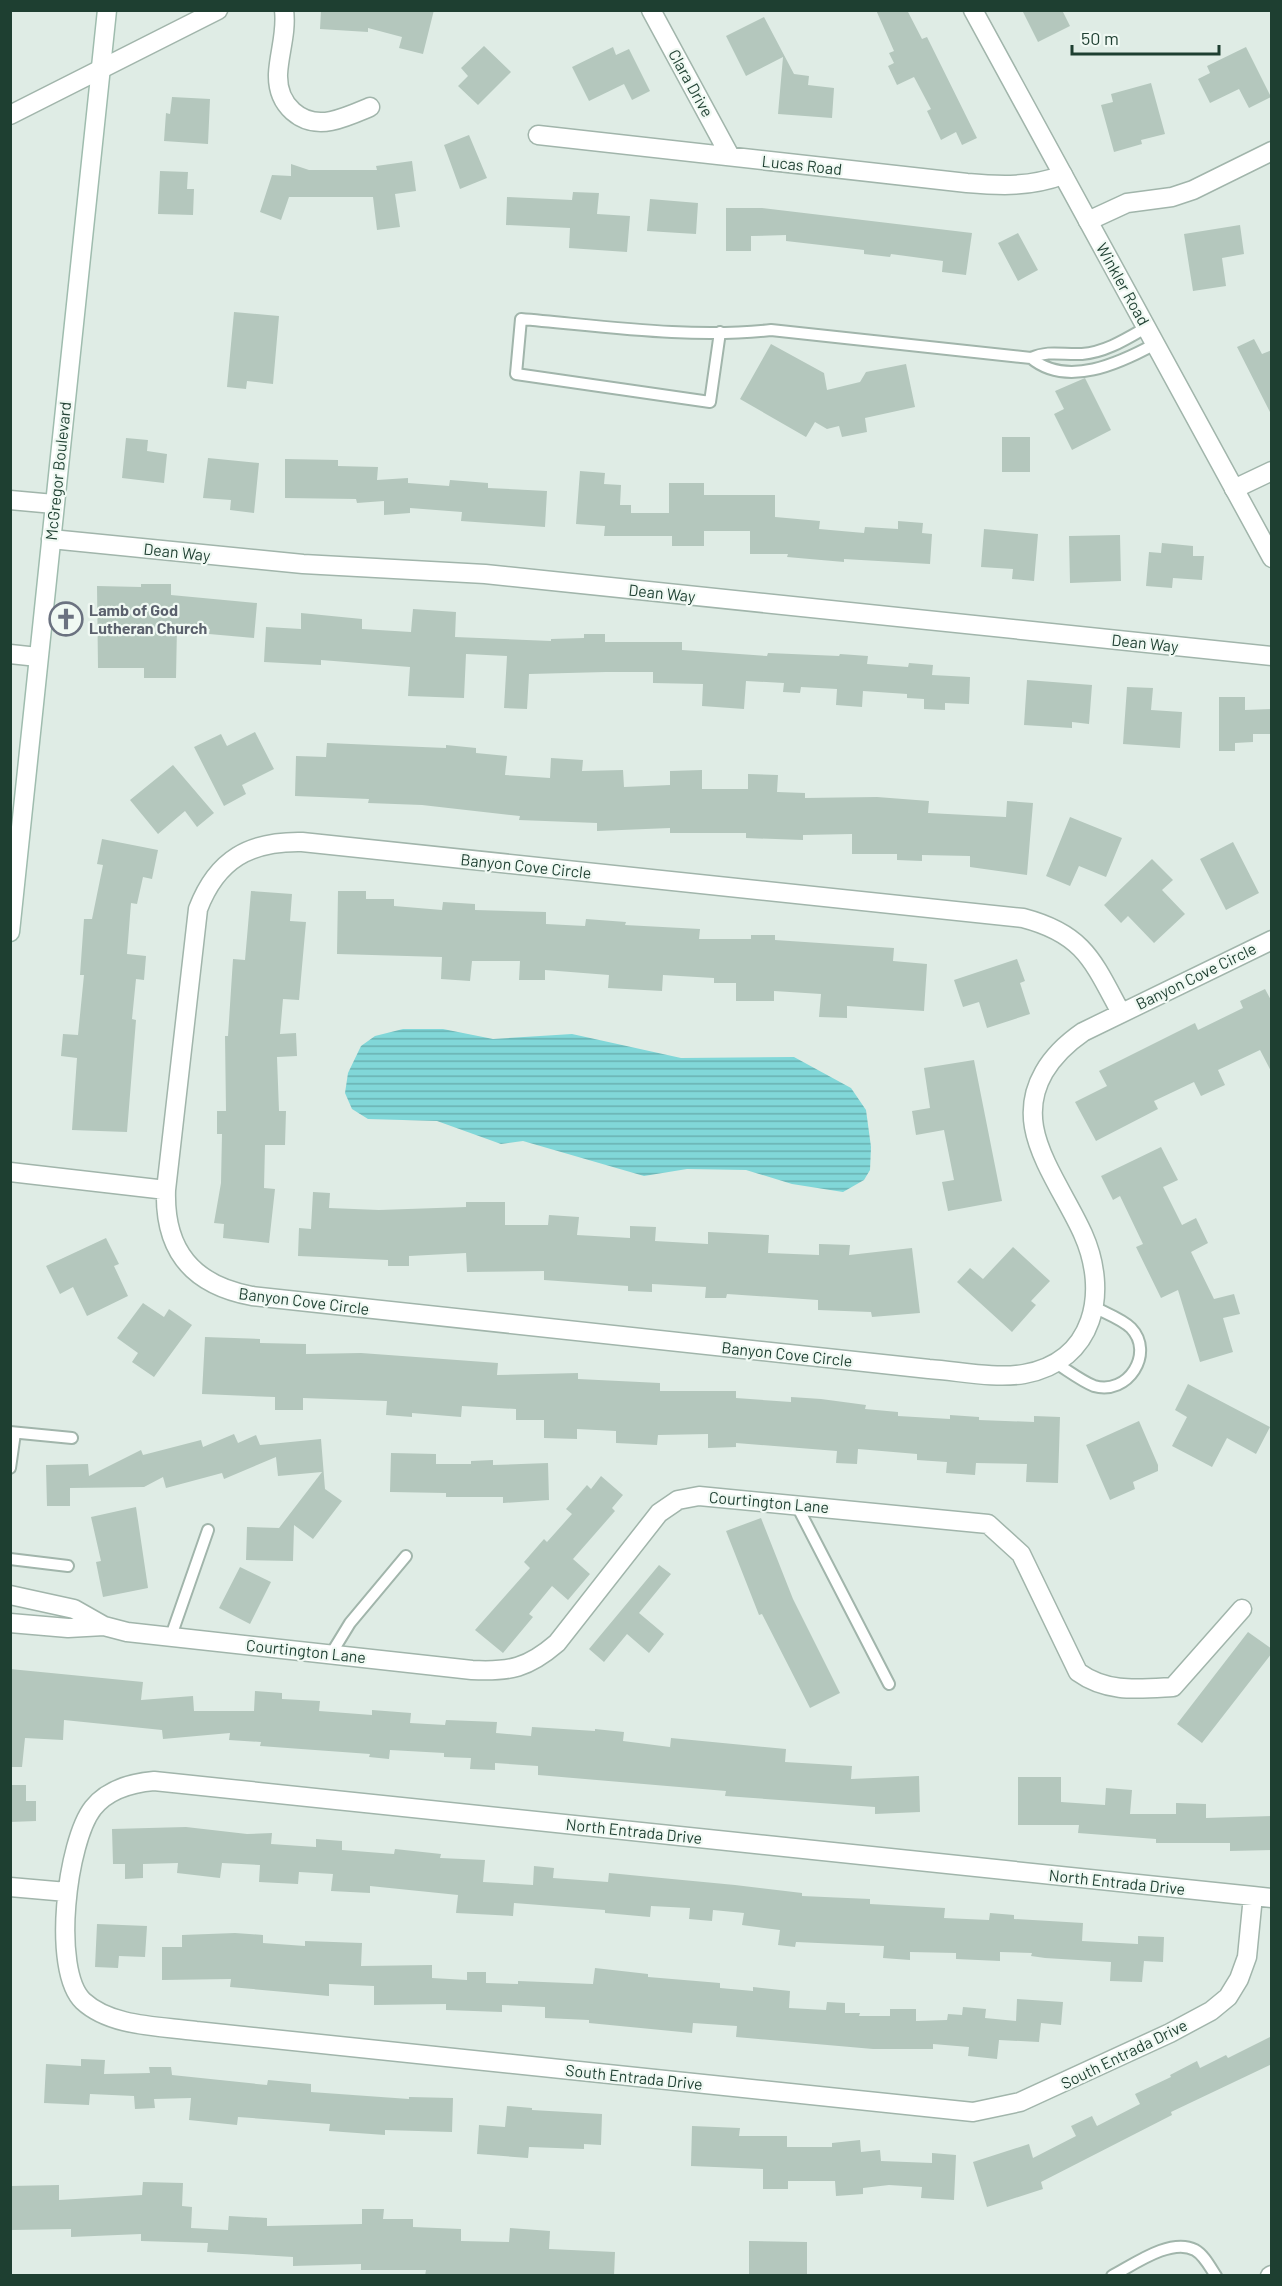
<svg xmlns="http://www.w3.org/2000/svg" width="1282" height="2286" font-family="Barlow,sans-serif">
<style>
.water{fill:url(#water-rules)}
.building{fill:#b4c7bd}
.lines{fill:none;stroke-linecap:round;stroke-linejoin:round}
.service-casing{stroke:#a1b5ab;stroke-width:14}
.minor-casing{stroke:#a1b5ab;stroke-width:21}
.tertiary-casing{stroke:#a1b5ab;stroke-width:21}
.secondary-casing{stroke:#9fbcae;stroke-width:21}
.service{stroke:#fff;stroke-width:10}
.minor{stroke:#fff;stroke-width:18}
.tertiary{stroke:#fff;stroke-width:18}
.secondary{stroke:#fff;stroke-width:18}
.labels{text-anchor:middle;stroke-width:4.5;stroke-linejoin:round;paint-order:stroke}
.street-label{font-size:16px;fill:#1e3f31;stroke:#f0f9f3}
.worship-label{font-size:16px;font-weight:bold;fill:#5b616d;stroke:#f0f9f3;text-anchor:start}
</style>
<defs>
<pattern id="water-rules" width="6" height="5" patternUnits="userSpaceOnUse" patternTransform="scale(1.5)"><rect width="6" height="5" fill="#81d7d8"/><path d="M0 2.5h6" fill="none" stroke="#69b0b0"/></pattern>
</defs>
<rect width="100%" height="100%" fill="#dfece5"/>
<path class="water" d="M403 1029H443L493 1039 572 1034 681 1058 794 1057 851 1088 866 1110 871 1147 870 1170 864 1180 843 1192 792 1184 746 1170 687 1169 644 1176 523 1141 501 1144 437 1121 368 1119 352 1109 345 1093 348 1073 361 1046 375 1036Z"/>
<path class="building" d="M321 10H434L423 54 399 48 402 37 368 28V32L320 29Z
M876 10H907L922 39 927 37 977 138 962 145 956 132 941 140 927 111 931 109 914 77 897 85 888 66 894 63 889 53 894 51Z
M1022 10H1062L1070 26 1038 42Z
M764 17 794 74 809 76 808 85 834 88 832 118 778 114 783 57 746 76 726 36Z
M484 46 511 72 478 105 458 86 468 76 461 68Z
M613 47 616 55 629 49 650 91 632 100 624 84 589 101 572 67Z
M1246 47 1271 97 1249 108 1239 89 1210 103 1198 79 1210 73 1207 66Z
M1151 83 1165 134 1141 140 1142 144 1114 152 1101 105 1113 102 1111 94Z
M172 97 210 99 208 144 164 141 166 113 170 114Z
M469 135 487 178 460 189 444 145Z
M412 161 416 191 395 194 400 227 377 230 373 197H289L281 220 260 212 272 175 291 176V164L309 170H377L376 166Z
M160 171 188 172 187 189H194L193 215 158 214Z
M573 192 599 193 597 214 630 216 627 252 569 248 570 228 506 225 507 197 572 200Z
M650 199 698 203 696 234 647 231Z
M726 208H762L972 233 966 275 942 272 943 261 891 254 890 257 864 254V250L786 241V235L751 236V251H726Z
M1240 225 1244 254 1222 258 1226 286 1193 291 1184 234Z
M1018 233 1038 270 1018 281 998 243Z
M234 312 279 316 273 384 247 381 246 389 227 387Z
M1254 339 1262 354 1272 350V416L1237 347Z
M771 344 824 373 827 390 860 382 866 372 906 364 915 407 865 418 867 432 842 437 839 426 827 429 815 422 806 437 740 399Z
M1085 378 1111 430 1072 450 1054 414 1064 409 1055 391Z
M1002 437H1030V472H1002Z
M126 438 148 440 147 451 167 454 164 483 122 478Z
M208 458 259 463 254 513 230 510 231 500 203 498Z
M285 459 338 460V466L378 467 377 480 408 478V483L449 486 450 480 488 483V488L547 491 545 527 461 521 462 512 410 508V513L384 515V501L357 503 356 499 285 498Z
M580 471 605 473 604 484 621 485 620 505H631V513H669V483H704V495H775V517L820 521 819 529 864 533 865 527 898 529V521L923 523 922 533 932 534 930 564 844 559V562L787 557 788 554H750V531H704V546H672V536H604L605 526 576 524Z
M984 529 1038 534 1034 581 1012 579 1013 569 981 567Z
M1120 535 1121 581 1070 583 1069 536Z
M1162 543 1193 546V556H1204L1202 580 1173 578 1172 588 1146 586 1149 552 1161 553Z
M141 584H171V595L257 603 254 638 209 634 210 629 177 626 176 678H144V668H98L97 586 141 587Z
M413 609 456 612 455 637 551 641V639L584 638V634H605V642H682V650L767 656 768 653 839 656 840 654 868 656 867 664 908 667 909 663 933 665 932 675 970 677 969 704 945 703V710L924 709V699L907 698V694L863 691 862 707 836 705 837 689 801 687 800 693 783 692 784 683 746 681 744 709 702 706 703 684 653 683V672H606L529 674 527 709 504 708 507 656 466 654 464 698 408 696 410 667 321 660V665L264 662 266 627 301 629V613L362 619V629L411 632Z
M1027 680 1092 685 1089 724 1072 722V728L1024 725Z
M1127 687 1153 688 1151 710 1182 712 1180 748 1123 744Z
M1219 697H1245V710L1272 709V734H1253V742L1235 743V751H1219Z
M255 732 274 769 242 785 246 794 224 806 194 747 221 734 227 746Z
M327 743 446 748V745L476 748V753L507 756 505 775 550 778 551 758 583 760 582 771 623 770 624 787 670 785V771L702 770V789H748V774L778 775 777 792 805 793V798L877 797 929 801 928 813 1006 817 1007 801 1033 803 1027 875 970 867V856L922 855V861L897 860V854H852V834L803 835V840L746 838V833H670V828L597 831V823L519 820 520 816 422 805 368 803 369 799 295 796 296 756 326 757Z
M173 765 214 813 197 827 185 811 158 834 130 800Z
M1070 817 1122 838 1106 877 1079 866 1070 886 1046 876Z
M102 839 158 850 152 879 143 877 137 904 131 903 127 954 146 956 144 980 136 979 132 1019 136 1020 127 1132 72 1130 77 1058 61 1056 63 1034 78 1035 84 975H80L84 919H92L103 865 97 864Z
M1233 842 1259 893 1226 910 1200 859Z
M1152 859 1173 880 1162 890 1185 914 1154 943 1128 916 1121 923 1104 905Z
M251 891 292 894 290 921 306 922 299 1000 283 999 280 1034 296 1033 297 1056 277 1057 279 1111H286L285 1145H265L264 1188 275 1189 269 1243 223 1238 224 1224 214 1223 221 1183 222 1134H217V1111H226L225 1036H228L233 959 245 960Z
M338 891H366V899H394V906L442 910 443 902 475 904V910L546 912V924L585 926 586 919 626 922 625 925 700 929 699 939H751V935H775V940L894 948 893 961 927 964 924 1011 847 1006V1018L819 1017 821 994 774 991V1001H736V983H714V978L663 975 662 991 608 988 609 975 545 970V980H519L520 961H472L470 981 441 979 442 957 337 954Z
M1017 959 1025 981 1020 983 1030 1014 987 1028 979 1002 963 1007 954 980Z
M1265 989 1272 1002V1073L1260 1050 1218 1070 1225 1085 1201 1096 1194 1082 1154 1101 1158 1109 1096 1141 1075 1102 1107 1086 1099 1071 1195 1023 1198 1030 1243 1008 1240 1001Z
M974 1060 1002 1201 948 1211 942 1182 954 1180 944 1130 916 1135 912 1111 930 1108 924 1068Z
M1161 1147 1178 1180 1163 1187 1182 1225 1196 1218 1208 1243 1191 1252 1214 1299 1234 1294 1240 1314 1223 1318 1233 1352 1200 1362 1178 1290 1161 1298 1136 1247 1143 1244 1120 1196 1113 1200 1101 1176Z
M313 1192 330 1193 329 1208 379 1210 466 1207V1202H505V1225H548L549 1215 579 1217 577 1235 630 1238V1226L656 1227 655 1241 708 1244V1232L769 1235 768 1253 819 1255V1244L850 1245 849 1255 912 1248 920 1313 872 1317 871 1312 818 1310V1300L727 1294 726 1298H705L706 1287 652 1284V1292L628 1291V1286L544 1280V1271L467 1272 466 1253 409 1256V1266H388V1260L298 1256 299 1228 311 1229Z
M106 1238 119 1264 114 1266 128 1296 87 1316 73 1287 60 1294 46 1266Z
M1013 1247 1050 1281 1031 1301 1036 1305 1012 1332 957 1282 970 1268 983 1279Z
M143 1303 164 1317 169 1309 192 1325 154 1377 132 1362 138 1353 117 1338Z
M205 1337 260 1339V1343L306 1344V1354L361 1353 498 1363 497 1375 578 1373V1379L660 1383V1391H736V1398L791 1402V1397L821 1399 866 1405 865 1409 898 1412V1416L950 1419V1415L979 1417V1420L1034 1422V1416L1060 1417 1058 1483 1026 1482 1027 1464 976 1463 975 1475 946 1473 947 1462 917 1460V1454L858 1449 857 1464 836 1463 837 1451 736 1443V1447L708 1448V1434L658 1435 657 1445 616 1443V1431L577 1429V1439L544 1438V1420H516V1409L462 1406 461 1417 412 1413V1417L386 1415 387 1401 303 1398V1410H275V1397L202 1394Z
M1188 1384 1270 1427 1256 1454 1227 1438 1212 1467 1172 1446 1187 1417 1175 1410Z
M1139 1421 1158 1465V1471L1133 1482 1135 1489 1110 1500 1086 1445Z
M234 1434 238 1443 256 1435 260 1445 321 1439 325 1489 342 1501 313 1539 294 1525 293 1561 246 1560 247 1527 279 1528 322 1472 278 1476 276 1457 224 1479 222 1473 166 1488 163 1477 144 1487 70 1488V1506H47L46 1465 88 1464 89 1476 141 1450 143 1455 201 1440 203 1447Z
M391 1453 436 1454V1464H471V1461L493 1460V1465L548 1463 549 1500 503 1503V1497H446V1493L390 1492Z
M601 1476 623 1495 612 1508 615 1511 573 1559 590 1574 568 1600 552 1586 529 1614 533 1617 503 1653 475 1630 530 1568 524 1562 544 1539 547 1542 572 1514 566 1509 587 1485 591 1489Z
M136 1507 148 1588 103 1597 96 1562 101 1561 91 1517Z
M761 1518 793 1599 840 1693 810 1708 762 1614 759 1615 726 1531Z
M659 1565 671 1574 639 1613 664 1634 649 1653 627 1634 604 1662 589 1649Z
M240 1567 271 1582 250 1624 219 1608Z
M1248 1632 1272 1649V1653L1202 1743 1177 1724Z
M10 1669 143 1682 141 1700 193 1696 194 1711H254L255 1691 282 1693V1699L320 1701 319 1711 372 1715V1710L411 1713 410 1723 445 1725 446 1720 497 1722 496 1733 531 1736 532 1727 595 1731V1729L624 1732 623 1741 670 1747 671 1738 786 1749 785 1762 852 1766 851 1779 919 1776 920 1812 875 1814V1807L725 1796 726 1791 538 1775V1766L495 1763V1770L470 1769 471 1758 444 1757V1753L390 1750 389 1759 369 1757 370 1754 260 1746 261 1742 229 1740 230 1733 163 1739 162 1730 64 1720 63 1740 25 1738 22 1767H10Z
M1018 1777H1061V1802L1105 1805 1106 1788 1132 1790 1130 1814H1176V1803L1206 1804V1818L1272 1816V1850L1230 1851V1843H1156V1839L1078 1833 1079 1825H1018Z
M10 1785H26V1801H36V1821L10 1822Z
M186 1827 247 1834 272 1833 271 1844 316 1847V1839L342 1841V1850L394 1854 395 1849 441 1854 440 1858 485 1860 483 1882 533 1885 534 1866 554 1868 553 1878 608 1882 609 1873 735 1885 802 1893V1896L870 1899V1904L945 1908 944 1918 989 1920 990 1913 1014 1915V1919L1083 1923 1082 1941 1138 1944V1936L1164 1937 1163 1962 1144 1961 1142 1982 1110 1981 1111 1962 1045 1958 1031 1956 1032 1953 1000 1952V1961L956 1959V1953L910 1952V1960L883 1958 884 1946 796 1942 795 1947 778 1945 780 1930 742 1925 744 1913 713 1910 712 1921 689 1919 690 1908 651 1906 650 1917 605 1913V1910L514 1903 513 1916 456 1913 458 1895 370 1886V1893L331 1891 333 1874 299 1872 298 1884 259 1882 260 1865 222 1863 220 1878 177 1873 178 1863 143 1864V1878L125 1879V1864H113L112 1829Z
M97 1924 147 1926 145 1957 119 1956 118 1968 95 1967Z
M235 1933 263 1935V1943L305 1946V1941L362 1943 361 1966 432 1965V1978L467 1980V1972H486V1983L518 1984V1981L593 1984 595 1968 648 1974V1977L720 1983V1988L753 1991V1987L790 1991 789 2008 826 2010 827 2002 845 2003V2013H860L859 2016H890V2009H916V2021L947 2020 948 2014 962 2015 963 2007 986 2009 985 2018 1016 2021 1017 1999 1063 2002 1061 2025 1041 2023 1039 2042 999 2040 997 2059 968 2056 969 2047 933 2044V2049H873L736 2037 737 2026 693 2023 692 2033 589 2023V2020L545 2018V2007L502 2005V2012L446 2010V2004L374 2005V1986L329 1984V1996L230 1987 231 1979 162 1980V1947H182V1935Z
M1272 2036V2064L1171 2112 1172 2115 1041 2182 1043 2189 987 2207 973 2162 1029 2144 1033 2158 1076 2136 1071 2126 1092 2116 1097 2126 1140 2104 1135 2094 1171 2077 1170 2075 1197 2061 1200 2068 1226 2055 1228 2058Z
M81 2059 105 2060 104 2074 150 2073 149 2067H171L172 2075 267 2085 268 2080 311 2084V2092L409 2099V2097L453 2098 452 2132 385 2130V2135L329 2131 330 2124 238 2117 237 2125 189 2120 191 2098 154 2099 155 2108 135 2109 134 2096 90 2094 89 2105 44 2103 46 2064 81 2066Z
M507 2106 532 2108V2110L602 2114 601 2145 584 2144V2149L529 2147 528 2158 477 2154 479 2125 505 2127Z
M692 2126 740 2128 739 2136H787V2147H832V2143L860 2140 861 2152 880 2150 881 2161 932 2163V2153L956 2155 954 2200 921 2198 922 2187 889 2185 863 2188V2194L836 2196 835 2181H788V2189H763V2169L691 2166Z
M143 2182 183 2183 182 2206 192 2207 191 2228 228 2230 229 2216 267 2218V2226L362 2224V2209H384L383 2219H413V2227L461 2229V2241L509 2242 510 2228 550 2231 549 2249 615 2252 614 2276H425L426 2270H361V2264L293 2266V2257L207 2252 208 2243 141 2241V2234L71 2237V2229L11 2230V2186L59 2185V2200L142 2195Z
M749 2241 807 2242V2276H749Z"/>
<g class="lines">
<g class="service-casing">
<path id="service" d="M1147 327C1126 339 1106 352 1082 354 1063 355 1049 350 1031 358 1067 388 1120 363 1155 344
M720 332 710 402 516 374 521 319C603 326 689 339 771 330L1031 358
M1054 1362C1066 1369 1081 1381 1094 1386 1128 1396 1155 1353 1131 1328 1122 1319 1105 1313 1094 1307
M10 1432 72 1438
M10 1468 15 1433
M796 1504 889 1684
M10 1559 68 1566
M171 1636 208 1530
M331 1654 350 1623 406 1556
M1112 2276C1133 2265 1171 2237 1195 2250 1204 2255 1210 2267 1216 2276"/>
</g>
<g class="minor-casing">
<path id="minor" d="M284 10C287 32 279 53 278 74 277 105 301 127 331 121 345 118 358 112 370 107
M651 10 730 156
M10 115 218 10
M538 135 967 183C1002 186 1030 187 1063 175
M1088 221 1127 203 1172 197 1193 190 1272 151
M1234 489 1272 471
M10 500 54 504
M51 539 303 564 485 574 1272 656
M10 654 38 657
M1121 1013C1093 961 1084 934 1023 918L302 842C250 841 217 859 198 909L166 1190C164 1251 193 1285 252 1296L929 1369C959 1371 994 1379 1024 1374 1095 1361 1109 1292 1083 1234 1069 1202 1040 1162 1034 1127 1027 1086 1051 1054 1083 1032L1272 940
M10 1172 166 1190
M10 1595 74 1609 104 1626
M10 1623 68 1628 104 1626 127 1632 472 1670C510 1672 528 1668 557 1643L659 1513 678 1500 699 1496 988 1524 1021 1554 1078 1672C1107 1693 1138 1689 1173 1687L1242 1609
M10 1887 67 1892
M1253 1896 1247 1957 1239 1979 1228 1997 1211 2011 1170 2033 1020 2102 973 2112 196 2031C160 2026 111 2027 83 2001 51 1970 67 1841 93 1808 108 1789 131 1783 154 1781L1253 1896 1272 1898
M1270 2276 1272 2275"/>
</g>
<g class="tertiary-casing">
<path id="tertiary" d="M973 10 1272 558"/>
</g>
<g class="secondary-casing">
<path id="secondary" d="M10 932 107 10"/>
</g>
<use href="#service" class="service"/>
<use href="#minor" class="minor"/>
<use href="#tertiary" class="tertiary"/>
<use href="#secondary" class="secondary"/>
</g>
<defs>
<g id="church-ring" transform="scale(1.725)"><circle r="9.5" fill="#f0f9f3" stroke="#6b7280" stroke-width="1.5"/><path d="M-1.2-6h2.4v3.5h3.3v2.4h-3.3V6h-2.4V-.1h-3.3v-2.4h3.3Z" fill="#6b7280"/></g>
</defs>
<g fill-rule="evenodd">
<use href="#church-ring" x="66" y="619"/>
</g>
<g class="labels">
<g class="street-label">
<text transform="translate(691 83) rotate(61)" y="6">Clara Drive</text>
<text transform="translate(802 165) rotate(6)" y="6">Lucas Road</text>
<text transform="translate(1123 284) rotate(61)" y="6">Winkler Road</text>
<text transform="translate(58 471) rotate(-84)" y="6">McGregor Boulevard</text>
<text transform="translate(177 552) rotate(6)" y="6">Dean Way</text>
<text transform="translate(662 593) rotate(6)" y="6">Dean Way</text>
<text transform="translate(1145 643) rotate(6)" y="6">Dean Way</text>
<text transform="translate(526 866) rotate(6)" y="6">Banyon Cove Circle</text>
<text transform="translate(1196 976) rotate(-26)" y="6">Banyon Cove Circle</text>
<text transform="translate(304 1301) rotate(7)" y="6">Banyon Cove Circle</text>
<text transform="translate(787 1354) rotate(6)" y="6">Banyon Cove Circle</text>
<text transform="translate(769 1502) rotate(5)" y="6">Courtington Lane</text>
<text transform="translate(306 1651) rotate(6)" y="6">Courtington Lane</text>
<text transform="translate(634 1831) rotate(6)" y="6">North Entrada Drive</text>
<text transform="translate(1117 1882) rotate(6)" y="6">North Entrada Drive</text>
<text transform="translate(1124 2054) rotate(-26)" y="6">South Entrada Drive</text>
<text transform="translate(634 2077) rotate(6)" y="6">South Entrada Drive</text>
</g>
<g class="worship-label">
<text x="89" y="616">Lamb of God<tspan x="89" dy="18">Lutheran Church</tspan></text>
</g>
</g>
<rect width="1282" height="2286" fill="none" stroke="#1e3f31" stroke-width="24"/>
<path d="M1072 45v9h147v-9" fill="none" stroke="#1e3f31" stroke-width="3"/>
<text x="1081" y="45" font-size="18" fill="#1e3f31" stroke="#f0f9f3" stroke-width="4.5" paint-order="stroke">50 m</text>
</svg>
